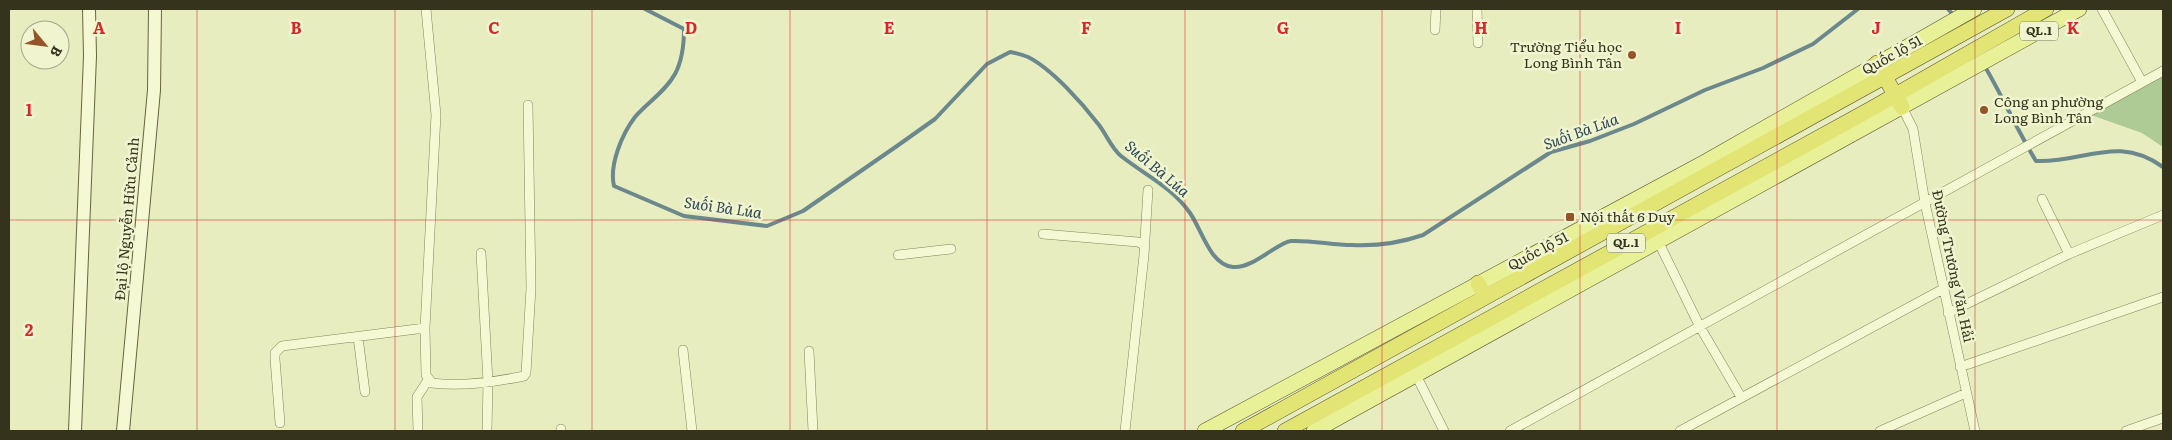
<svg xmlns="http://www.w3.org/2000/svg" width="2172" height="440" font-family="Literata,serif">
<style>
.green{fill:#aecb95}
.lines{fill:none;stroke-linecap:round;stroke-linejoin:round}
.stream{stroke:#6b888d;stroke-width:4}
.minor-casing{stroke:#868458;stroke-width:10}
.secondary-casing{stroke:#68643c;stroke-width:14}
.primary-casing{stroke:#544f2d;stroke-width:16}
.trunk-casing{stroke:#544f2d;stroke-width:16}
.minor{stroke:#f4f8d3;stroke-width:9}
.secondary{stroke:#f4f8d3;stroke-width:12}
.primary{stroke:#e8f198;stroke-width:15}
.trunk{stroke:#e2e574;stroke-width:15}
.grid{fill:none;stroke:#d62828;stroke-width:1;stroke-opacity:0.55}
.poi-dot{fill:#955529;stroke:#f0f5d0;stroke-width:2}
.labels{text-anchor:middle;stroke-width:5;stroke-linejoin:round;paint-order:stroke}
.shield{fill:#f0f5d0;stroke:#6e6d53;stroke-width:1}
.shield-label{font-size:12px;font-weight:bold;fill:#36331d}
.poi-label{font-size:14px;fill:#36331d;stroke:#f0f5d0;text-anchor:start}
.street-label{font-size:14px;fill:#36331d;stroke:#f0f5d0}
.water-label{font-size:15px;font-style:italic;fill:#2c4756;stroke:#f0f5d0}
.grid-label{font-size:16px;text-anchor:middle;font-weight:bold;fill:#d62828;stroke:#f0f5d0;stroke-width:5;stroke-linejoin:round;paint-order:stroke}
</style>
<rect width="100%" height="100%" fill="#e8edc0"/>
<path class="green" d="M2163 76V147L2142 133 2091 115Z"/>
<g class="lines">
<path class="stream" d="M645 9 684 29C684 44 682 61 675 74 665 92 648 102 635 117 622 134 609 165 614 186L684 216 767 226 803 211 897 146 935 119 987 64 1010 52C1016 53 1023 55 1028 57 1052 69 1083 104 1099 125 1106 134 1112 149 1121 156 1145 175 1172 187 1190 213 1202 230 1210 265 1233 267 1253 269 1278 242 1291 241 1312 240 1332 245 1352 245 1375 246 1400 243 1423 235L1551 152 1590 141 1634 124 1705 90 1763 68 1813 44 1858 9
M1948 9 1955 17
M1984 65C2003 97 2017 130 2036 161 2085 163 2117 134 2163 167"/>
<g class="minor-casing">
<path id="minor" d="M426 9 436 115 425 328 426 375 432 383C462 387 495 382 524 376L526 373 531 288 528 105
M1477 9 1478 43
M2102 9 2142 82
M1435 30 1436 9
M1902 107 1913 129 1925 203 1975 431
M2042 199 2069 254
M1043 234 1138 242 1144 245
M1657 239 1700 327 1741 397
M481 253 488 382 487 431
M898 255 951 249
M1948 313 2069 254 2163 215
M358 337 365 392
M683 350 692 431
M809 351 813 431
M1960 367 2163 297
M1414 371 1444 431
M280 423 275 359V353L282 346 425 328
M561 429V431
M418 431 417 397 428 380
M1125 431 1144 255 1148 190
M1510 431 2163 71
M1680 431 1943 289
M1880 431 1966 393
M2126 431 2163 418"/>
</g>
<g class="secondary-casing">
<path id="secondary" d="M75 431 90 56 89 9
M123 431 154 90 155 9"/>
</g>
<g class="primary-casing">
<path id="primary" d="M1205 431 1707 161 1974 9
M1314 431 2079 9"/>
</g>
<g class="trunk-casing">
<path id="trunk" d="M1877 63 1902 107
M1478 283 1485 297
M1243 431 2007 9
M1285 431 1871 109 2046 9"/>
</g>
<use href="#minor" class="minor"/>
<use href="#secondary" class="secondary"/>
<use href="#primary" class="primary"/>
<use href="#trunk" class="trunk"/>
</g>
<path class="grid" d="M197 9V431M395 9V431M592 9V431M790 9V431M987 9V431M1185 9V431M1382 9V431M1580 9V431M1777 9V431M1975 9V431M9 220H2163"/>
<g class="poi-dot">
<circle cx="1632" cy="55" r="5"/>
<circle cx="1984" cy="110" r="5"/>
<rect x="1565" y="212" width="10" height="10" rx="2.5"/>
</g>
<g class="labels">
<g class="shield">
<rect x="2020" y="21.5" width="38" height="19" rx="4"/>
<rect x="1607" y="233.5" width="38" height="19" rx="4"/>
</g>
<g class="shield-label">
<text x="2039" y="35">QL.1</text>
<text x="1626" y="247">QL.1</text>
</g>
<g class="poi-label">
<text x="1622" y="52" text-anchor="end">Trường Tiểu học<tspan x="1622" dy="16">Long Bình Tân</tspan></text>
<text x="1994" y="107">Công an phường<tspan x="1994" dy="16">Long Bình Tân</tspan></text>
<text x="1580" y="222">Nội thất 6 Duy</text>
</g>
<g class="street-label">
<text transform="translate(1892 55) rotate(-29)" y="5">Quốc lộ 51</text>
<text transform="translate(127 219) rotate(-85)" y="5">Đại lộ Nguyễn Hữu Cảnh</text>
<text transform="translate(1538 251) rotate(-28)" y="5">Quốc lộ 51</text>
<text transform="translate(1953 266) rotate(78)" y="5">Đường Trương Văn Hải</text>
</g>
<g class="water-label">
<text transform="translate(1581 132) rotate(-20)" y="5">Suối Bà Lúa</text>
<text transform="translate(1157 169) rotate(40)" y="5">Suối Bà Lúa</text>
<text transform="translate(723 208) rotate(8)" y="5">Suối Bà Lúa</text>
</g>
</g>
<g class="grid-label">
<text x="99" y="34">A</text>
<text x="296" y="34">B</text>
<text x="494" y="34">C</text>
<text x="691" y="34">D</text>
<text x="889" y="34">E</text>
<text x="1086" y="34">F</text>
<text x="1283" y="34">G</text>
<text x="1481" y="34">H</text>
<text x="1678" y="34">I</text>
<text x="1876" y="34">J</text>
<text x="2073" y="34">K</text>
<text x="29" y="116">1</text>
<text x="29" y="336">2</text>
</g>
<rect width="2172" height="440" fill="none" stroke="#36331d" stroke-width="20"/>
<g transform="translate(45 45) rotate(119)"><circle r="24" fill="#f0f5d0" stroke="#a6a788"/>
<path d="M0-4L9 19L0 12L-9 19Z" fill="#955529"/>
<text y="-8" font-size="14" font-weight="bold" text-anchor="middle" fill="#36331d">B</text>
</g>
</svg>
